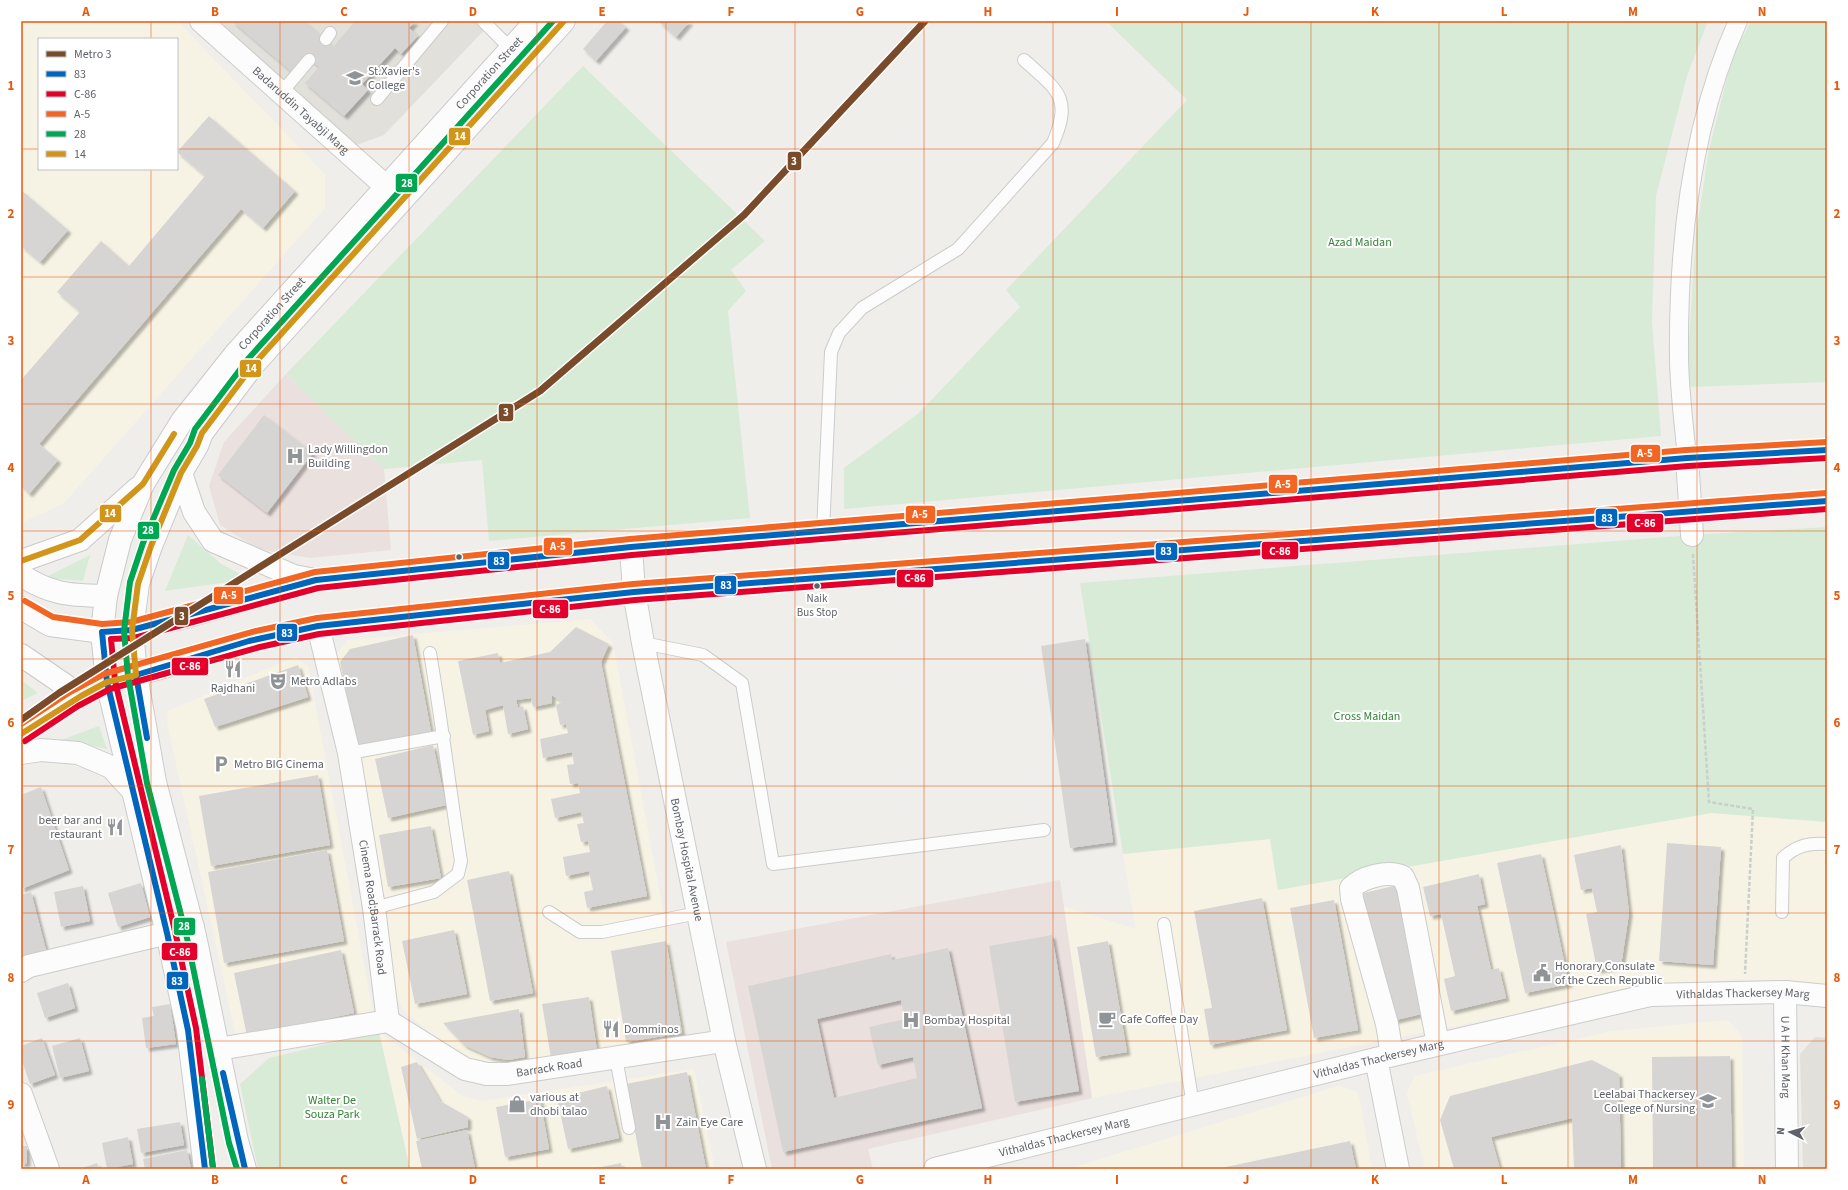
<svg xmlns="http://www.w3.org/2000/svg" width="1848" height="1190" font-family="'Source Sans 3',sans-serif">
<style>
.commercial{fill:#f7f3e4;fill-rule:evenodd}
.education{fill:#e2e0da}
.medical{fill:#eae0de}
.green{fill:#d8ebd6}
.building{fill:#d6d5d3;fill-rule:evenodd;filter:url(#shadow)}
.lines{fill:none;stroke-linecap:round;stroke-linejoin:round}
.service-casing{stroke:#cbcccc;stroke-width:14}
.pedestrian-casing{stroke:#cbcccc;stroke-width:20}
.minor-casing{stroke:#cbcccc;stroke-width:24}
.tertiary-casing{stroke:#cbcccc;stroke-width:24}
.secondary-casing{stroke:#cacacb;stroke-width:24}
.path{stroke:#cacfcc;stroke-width:2.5;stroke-dasharray:4 2;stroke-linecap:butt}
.service{stroke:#fdfcfc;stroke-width:12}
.pedestrian{stroke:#fdfcfc;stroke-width:18}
.minor{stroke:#fdfcfc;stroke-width:22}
.tertiary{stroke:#fdfcfc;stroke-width:22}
.secondary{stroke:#fdfcfc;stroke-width:22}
.bus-1-casing{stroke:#fff;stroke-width:9}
.bus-2-casing{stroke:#fff;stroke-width:9}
.bus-3-casing{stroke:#fff;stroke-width:9}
.bus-4-casing{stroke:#fff;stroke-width:9}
.bus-5-casing{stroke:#fff;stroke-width:9}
.bus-1{stroke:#0065bd;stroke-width:6}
.bus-2{stroke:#e4002b;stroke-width:6}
.bus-3{stroke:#f26522;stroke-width:6}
.bus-4{stroke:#00a651;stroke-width:6}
.bus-5{stroke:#d1951a;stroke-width:6}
.metro-1-casing{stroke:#fff;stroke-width:10}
.metro-1{stroke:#7a4b2a;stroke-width:7}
.grid{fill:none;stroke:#e8590c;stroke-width:1;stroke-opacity:0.55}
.bus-dot{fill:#5f6368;stroke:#fff;stroke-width:1.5}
.labels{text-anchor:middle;stroke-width:4;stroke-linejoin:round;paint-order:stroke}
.bus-label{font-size:11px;fill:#5f6368;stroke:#fff}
.poi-label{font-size:12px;fill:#5f6368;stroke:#fff;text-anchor:start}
.street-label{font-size:12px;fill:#5f6368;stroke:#fff}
.park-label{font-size:12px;fill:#348238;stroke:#fff}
.line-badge{stroke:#fff;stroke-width:1.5}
.badge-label{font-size:11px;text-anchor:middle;font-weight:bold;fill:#fff}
.neatline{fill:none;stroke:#e8590c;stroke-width:1.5}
.grid-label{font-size:13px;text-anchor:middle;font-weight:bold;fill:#e8590c}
</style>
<defs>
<filter id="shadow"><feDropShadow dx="3.5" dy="3.5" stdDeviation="1" flood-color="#0004"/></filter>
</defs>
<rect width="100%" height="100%" fill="#efeeea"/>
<path class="commercial" d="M21 21H177L325 174V208L64 503 21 523ZM39 39H177V169H39Z
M590 619 613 643 686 1033 674 1041 495 1072 468 1065 404 1011 387 980 334 657 348 640Z
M295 657 308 666 373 1012 249 1043 235 1032 167 723 168 711Z
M1711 813 1827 822V985L1735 979 1663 985 1092 1098 1062 906 1136 929 1123 854 1270 839 1278 890Z
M1728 1020 1742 1036 1744 1169H1425L1407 1094 1414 1076 1612 1031Z
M379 1032 463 1096 483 1101 694 1069 715 1169H410Z
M1338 1086 1358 1092 1372 1169H1068Z"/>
<path class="education" d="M207 21H493L384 135 351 147Z
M1815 1037 1827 1038V1169H1803L1800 1054Z"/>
<path class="medical" d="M286 374 384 469 391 550 310 558 258 549 220 525 209 486 224 442Z
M1060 880 1092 1098 868 1149 873 1169H772L726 942Z"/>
<path class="green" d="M1106 21H1708L1687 76 1656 196 1652 322 1661 436 844 509V468L919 413 1020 307 1006 290 1187 100Z
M1751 21H1827V382L1690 387 1688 356 1696 233 1709 150 1732 58Z
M583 66 765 241 731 270 746 291 728 311 750 518 489 541 482 460 384 469 286 374Z
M1827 527V822L1711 813 1278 890 1270 839 1123 854 1080 583 1692 535Z
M188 535 220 563 249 579 165 591Z
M90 555 83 581 44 578Z
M21 680 38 693 21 701Z
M99 726 107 749 61 740Z
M379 1032 410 1169H258L240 1084 269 1058Z"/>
<path class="building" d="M232 21H304L333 47 355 21H415L409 28 418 36 401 54 395 48 362 84 368 90 344 116 305 83 319 67 307 57 293 73Z
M607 21H619L626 27 596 61 583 49Z
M658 21H690L676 37Z
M209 116 295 191 263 228 241 209 39 444 58 460 29 494 21 486V380L80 312 57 292 101 241 129 266 205 176 177 152Z
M21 190 68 230 40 262 21 246Z
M264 415 313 453 267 513 218 475Z
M576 627 609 644 601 662 647 896 587 908 584 892 593 890 589 871 566 876 563 857 590 852 588 841 581 842 577 824 584 823 581 812 555 818 551 799 580 793 578 783 570 784 567 765 574 764 572 752 543 758 540 739 568 733 566 724 560 725 556 705 562 702 552 695V703L533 707 531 698 516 700 518 708 523 706 528 729 508 734 503 705 485 710 489 731 473 735 458 661 498 653 500 663 550 652Z
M413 635 431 732 357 746 340 662 350 649Z
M1085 639 1113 842 1070 848 1041 646Z
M298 665 308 697 215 727 204 699Z
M433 745 446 805 388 818 375 759Z
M318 775 330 845 211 866 199 796Z
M41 787 69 870 21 889V795Z
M431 826 441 878 388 887 379 835Z
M1667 843 1721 847 1713 965 1659 961Z
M1621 845 1629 913 1621 966 1597 970 1586 914 1597 912 1592 888 1581 890 1574 855Z
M327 850 344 941 224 963 208 872Z
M1541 854 1569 984 1525 993 1497 863Z
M509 871 533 993 490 1001 467 880Z
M1479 874 1485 904 1477 906 1491 970 1499 968 1506 998 1451 1011 1444 979 1455 976 1441 914 1430 916 1423 887Z
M141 883 150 917 118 927 108 893Z
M1398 885 1425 1013 1392 1021 1359 894Z
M83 886 90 921 61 927 54 892Z
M31 892 48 958 21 965V895Z
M1262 898 1287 1030 1210 1045 1204 1009 1212 1008 1194 911Z
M1334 900 1358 1030 1314 1038 1290 908Z
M454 930 467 994 415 1004 402 941Z
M1052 935 1079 1091 1015 1102 989 946Z
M666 941 682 1033 626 1042 611 951Z
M1108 941 1127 1052 1096 1057 1077 947Z
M948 948 982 1108 783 1152 748 986 891 954 892 960ZM901 1000 905 1019 869 1027 878 1065 913 1057 917 1078 834 1098 817 1019Z
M341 950 354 1013 247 1036 234 973Z
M68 983 75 1008 45 1018 37 993Z
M589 997 597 1051 551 1058 542 1004Z
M170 1004 176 1044 146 1048 142 1018 154 1016 152 1007Z
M519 1009 525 1057 508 1060 490 1057 464 1045 443 1023Z
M42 1038 55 1075 30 1084 21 1058V1046Z
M80 1038 89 1071 60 1078 52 1046Z
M1730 1056 1732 1169H1653L1652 1057Z
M1592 1060 1619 1074 1621 1169H1574L1572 1118 1491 1137 1500 1169H1454L1440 1120 1450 1096Z
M417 1062 440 1101 468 1117V1127L417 1139 401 1067Z
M687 1072 706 1169H642L626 1084Z
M607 1086 619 1138 568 1149 557 1098Z
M540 1099 549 1149 505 1157 496 1107Z
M180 1122 184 1145 141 1153 137 1129Z
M467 1130 475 1169H422L416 1141Z
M128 1137 133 1164 107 1169 102 1143Z
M1350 1141 1356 1169H1221V1168Z
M21 1146H27V1163L21 1164Z
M187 1150 191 1169H145L143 1159Z
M97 1163 99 1169H79Z
M621 1163 622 1169H596V1168Z"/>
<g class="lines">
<g class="service-casing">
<path id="service" d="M483 21 511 49
M326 39 330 33
M282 92 309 60
M377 99 442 21
M823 532 831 352 839 333 862 308 958 249 1053 143C1073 97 1057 90 1024 60
M643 643 703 655 742 683 773 864 1044 830
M349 753 444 736
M374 908 434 892 458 874 461 861C450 792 442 722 430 653
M549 912 580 932H602L698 913
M1782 912 1783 858C1797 845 1809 843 1827 844
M1164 924 1193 1105
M616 1058 629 1128"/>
</g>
<g class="pedestrian-casing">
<path id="pedestrian" d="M1687 458C1684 424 1679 389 1679 355 1678 243 1692 123 1738 21"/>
</g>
<g class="minor-casing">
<g id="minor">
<path d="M1687 458 1692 535"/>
<path id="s1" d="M631 547 634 592 643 643 724 1041 755 1169"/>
<path id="s2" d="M318 626 349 753 374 908 388 1021"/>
<path d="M21 971 29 966 193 927"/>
<path id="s3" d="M1785 992 1787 1169"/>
<path id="s4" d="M388 1021 465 1069 487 1074H508L724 1041"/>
<path d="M218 1049 388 1021"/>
<path d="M1392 1055 1387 1024 1352 899 1351 888C1362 877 1388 870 1403 877L1408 888 1438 1044"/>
<path d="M1376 1059 1398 1169"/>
<path d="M21 1094 48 1169"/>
</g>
</g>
<g class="tertiary-casing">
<g id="tertiary">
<path id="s5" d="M201 21 400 199"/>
<path d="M136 675 155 782 195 936 237 1141 245 1169"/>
<path d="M107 682 167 933 188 1030 205 1169"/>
<path d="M21 753 41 750 78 753 111 767 133 791"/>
<path id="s6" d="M935 1169 1376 1059 1650 995 1785 992 1827 996"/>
</g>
</g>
<g class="secondary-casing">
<g id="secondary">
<path d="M181 473 194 512 213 541 294 576 315 580"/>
<path d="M21 561 80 540 138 488"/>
<path d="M21 575C51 595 71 595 106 596"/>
<path d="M21 608 50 625 102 632 132 630 192 615 316 580 631 547 1687 458 1827 450"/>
<path d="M21 655 81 696"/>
<path d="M136 675 132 630 138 584 151 546 181 473 197 446 202 433 254 364 564 21"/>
<path id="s7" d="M107 682 102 632 106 596 120 540 143 484 182 421 236 353 536 21"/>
<path d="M21 734C48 717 78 693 107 682 123 676 143 673 160 668 212 652 264 635 318 626L634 592 1691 512 1827 501"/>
</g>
</g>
<path class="path" d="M1693 554 1709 802 1753 809 1745 974"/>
<use href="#service" class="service"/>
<use href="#pedestrian" class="pedestrian"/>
<use href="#minor" class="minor"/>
<use href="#tertiary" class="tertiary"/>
<use href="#secondary" class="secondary"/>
<g class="bus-1-casing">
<path id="bus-1" d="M147 738 136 675 249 641 318 626 634 592 1827 501
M223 1073 245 1169
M205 1169 188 1030 167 933 107 682 102 632 132 630 316 580 631 547 1687 458 1827 450"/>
</g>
<g class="bus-2-casing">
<path id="bus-2" d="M25 741 78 706 110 689 260 647 319 634 635 600 1827 509
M213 1168 196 1028 175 931 115 681 111 639 134 638 318 588 632 555 1688 466 1827 458"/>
</g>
<g class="bus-3-casing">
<path id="bus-3" d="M25 601 53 617 102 624 131 622 315 572 630 539 1686 450 1827 442
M21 724 70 692 104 674 256 631 317 618 633 584 1826 493"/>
</g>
<g class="bus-4-casing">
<path id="bus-4" d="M202 1079 213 1168
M237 1169 229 1143 187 938 147 783 128 676 124 631 130 582 143 543 174 470 190 443 195 429 248 359 553 21"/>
</g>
<g class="bus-5-casing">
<path id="bus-5" d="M21 561 80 540 143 484 174 434
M21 734 81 696 107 682 136 675 132 630 138 584 151 546 181 473 197 446 202 433 254 364 564 21"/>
</g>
<use href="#bus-1" class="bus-1"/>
<use href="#bus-2" class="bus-2"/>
<use href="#bus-3" class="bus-3"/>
<use href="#bus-4" class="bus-4"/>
<use href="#bus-5" class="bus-5"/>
<g class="metro-1-casing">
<path id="metro-1" d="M21 720 59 693 540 391 744 215 925 21"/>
</g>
<use href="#metro-1" class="metro-1"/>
</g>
<path class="grid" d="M151 21V39M280 21V1169M409 21V1169M537 21V1169M666 21V1169M795 21V1169M924 21V1169M1053 21V1169M1182 21V1169M1311 21V1169M1439 21V1169M1568 21V1169M1697 21V1169M21 149H39M177 149H1827M151 169V1169M21 277H1827M21 404H1827M21 531H1827M21 659H1827M21 786H1827M21 913H1827M21 1041H1827"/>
<defs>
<g id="university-bare" transform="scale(1.38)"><path d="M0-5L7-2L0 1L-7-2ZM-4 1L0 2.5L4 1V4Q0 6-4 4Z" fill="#919496" stroke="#fff" stroke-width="2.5" paint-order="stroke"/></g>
<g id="hospital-bare" transform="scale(1.38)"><path d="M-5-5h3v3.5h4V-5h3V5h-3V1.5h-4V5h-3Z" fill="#919496" stroke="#fff" stroke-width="2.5" paint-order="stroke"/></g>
<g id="restaurant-bare" transform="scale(1.38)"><path d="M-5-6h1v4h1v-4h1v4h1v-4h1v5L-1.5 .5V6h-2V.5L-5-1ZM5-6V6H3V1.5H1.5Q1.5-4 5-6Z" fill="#919496" stroke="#fff" stroke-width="2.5" paint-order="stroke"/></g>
<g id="theatre-bare" transform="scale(1.38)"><path d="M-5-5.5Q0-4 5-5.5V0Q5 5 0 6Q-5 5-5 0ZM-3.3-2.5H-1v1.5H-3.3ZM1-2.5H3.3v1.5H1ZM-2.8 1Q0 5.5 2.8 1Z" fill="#919496" stroke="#fff" stroke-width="2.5" paint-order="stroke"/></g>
<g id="parking-bare" transform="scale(1.38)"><path d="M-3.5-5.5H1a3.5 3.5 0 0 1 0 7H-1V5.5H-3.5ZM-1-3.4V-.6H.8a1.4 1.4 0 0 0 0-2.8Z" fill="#919496" stroke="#fff" stroke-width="2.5" paint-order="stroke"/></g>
<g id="civic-bare" transform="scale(1.38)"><path d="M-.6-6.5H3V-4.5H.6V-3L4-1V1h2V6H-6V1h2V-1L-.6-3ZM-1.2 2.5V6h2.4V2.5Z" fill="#919496" stroke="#fff" stroke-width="2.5" paint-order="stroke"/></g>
<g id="cafe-bare" transform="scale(1.38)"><path d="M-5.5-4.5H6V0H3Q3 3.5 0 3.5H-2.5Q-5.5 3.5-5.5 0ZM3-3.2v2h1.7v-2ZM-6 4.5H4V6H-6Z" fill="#919496" stroke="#fff" stroke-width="2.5" paint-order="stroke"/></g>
<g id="shop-bare" transform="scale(1.38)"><path d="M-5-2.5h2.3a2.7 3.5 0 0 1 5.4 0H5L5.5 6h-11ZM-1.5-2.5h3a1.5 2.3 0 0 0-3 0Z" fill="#919496" stroke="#fff" stroke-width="2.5" paint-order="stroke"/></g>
</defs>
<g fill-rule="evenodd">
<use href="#university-bare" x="355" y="78"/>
<use href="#hospital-bare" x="295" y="456"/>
<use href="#restaurant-bare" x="233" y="669"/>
<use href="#theatre-bare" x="278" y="681"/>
<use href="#parking-bare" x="221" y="764"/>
<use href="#restaurant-bare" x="115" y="827"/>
<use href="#civic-bare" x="1542" y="973"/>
<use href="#cafe-bare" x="1107" y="1019"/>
<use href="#hospital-bare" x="911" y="1020"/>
<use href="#restaurant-bare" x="611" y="1029"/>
<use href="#university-bare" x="1708" y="1101"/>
<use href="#shop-bare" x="517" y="1104"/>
<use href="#hospital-bare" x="663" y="1122"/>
</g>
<g class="bus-dot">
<circle cx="459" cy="557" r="3.5"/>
<circle cx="817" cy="586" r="3.5"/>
</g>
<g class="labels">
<g class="bus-label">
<text x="817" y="602">Naik<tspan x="817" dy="14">Bus Stop</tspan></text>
</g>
<g class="poi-label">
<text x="368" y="75">St.Xavier's<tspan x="368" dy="14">College</tspan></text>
<text x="308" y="453">Lady Willingdon<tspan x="308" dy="14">Building</tspan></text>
<text x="291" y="685">Metro Adlabs</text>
<text x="233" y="692" text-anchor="middle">Rajdhani</text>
<text x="234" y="768">Metro BIG Cinema</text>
<text x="102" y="824" text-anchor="end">beer bar and<tspan x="102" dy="14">restaurant</tspan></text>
<text x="1555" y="970">Honorary Consulate<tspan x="1555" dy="14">of the Czech Republic</tspan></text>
<text x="1120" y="1023">Cafe Coffee Day</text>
<text x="924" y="1024">Bombay Hospital</text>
<text x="624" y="1033">Domminos</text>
<text x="1695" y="1098" text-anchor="end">Leelabai Thackersey<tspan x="1695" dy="14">College of Nursing</tspan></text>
<text x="530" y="1101">various at<tspan x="530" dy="14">dhobi talao</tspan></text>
<text x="676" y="1126">Zain Eye Care</text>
</g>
<g class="street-label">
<text dy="4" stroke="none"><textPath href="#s7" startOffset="743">Corporation Street</textPath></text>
<text dy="4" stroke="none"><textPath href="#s5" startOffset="134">Badaruddin Tayabji Marg</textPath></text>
<text dy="4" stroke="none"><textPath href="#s7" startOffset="419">Corporation Street</textPath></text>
<text dy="4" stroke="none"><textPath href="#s1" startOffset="318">Bombay Hospital Avenue</textPath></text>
<text dy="4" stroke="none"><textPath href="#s2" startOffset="287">Cinema Road;Barrack Road</textPath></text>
<text dy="4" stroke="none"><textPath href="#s6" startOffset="829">Vithaldas Thackersey Marg</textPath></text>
<text dy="4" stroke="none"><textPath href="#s3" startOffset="65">U A H Khan Marg</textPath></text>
<text dy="4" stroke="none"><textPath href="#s6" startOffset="457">Vithaldas Thackersey Marg</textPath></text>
<text dy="4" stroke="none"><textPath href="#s4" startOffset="176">Barrack Road</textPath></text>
<text dy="4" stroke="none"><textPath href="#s6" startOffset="133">Vithaldas Thackersey Marg</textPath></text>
</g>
<g class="park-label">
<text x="1360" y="246">Azad Maidan</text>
<text x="1367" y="720">Cross Maidan</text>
<text x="332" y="1104">Walter De<tspan x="332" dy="14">Souza Park</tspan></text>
</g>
</g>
<g class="line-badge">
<rect x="448" y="127" width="23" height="19" rx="4" fill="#d1951a"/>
<rect x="787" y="151" width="15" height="20" rx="4" fill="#7a4b2a"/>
<rect x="395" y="173" width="23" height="20" rx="4" fill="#00a651"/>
<rect x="239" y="359" width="23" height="19" rx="4" fill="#d1951a"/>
<rect x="498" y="403" width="16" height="19" rx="4" fill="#7a4b2a"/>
<rect x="1630" y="444" width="31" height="19" rx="4" fill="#f26522"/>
<rect x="1268" y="474" width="30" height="20" rx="4" fill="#f26522"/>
<rect x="99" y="504" width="23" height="19" rx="4" fill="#d1951a"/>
<rect x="905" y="505" width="31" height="19" rx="4" fill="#f26522"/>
<rect x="1595" y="508" width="23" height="19" rx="4" fill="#0065bd"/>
<rect x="1626" y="513" width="38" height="20" rx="4" fill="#e4002b"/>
<rect x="137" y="521" width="23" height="19" rx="4" fill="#00a651"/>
<rect x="543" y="537" width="30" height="19" rx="4" fill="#f26522"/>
<rect x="1261" y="541" width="38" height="19" rx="4" fill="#e4002b"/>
<rect x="1155" y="542" width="23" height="19" rx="4" fill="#0065bd"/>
<rect x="487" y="551" width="23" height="19" rx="4" fill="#0065bd"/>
<rect x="896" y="569" width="38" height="19" rx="4" fill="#e4002b"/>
<rect x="714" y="575" width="23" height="20" rx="4" fill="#0065bd"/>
<rect x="213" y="586" width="31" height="19" rx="4" fill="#f26522"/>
<rect x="532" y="599" width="37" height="20" rx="4" fill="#e4002b"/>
<rect x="174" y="606" width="15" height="20" rx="4" fill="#7a4b2a"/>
<rect x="276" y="623" width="22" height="19" rx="4" fill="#0065bd"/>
<rect x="171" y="657" width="38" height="19" rx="4" fill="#e4002b"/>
<rect x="173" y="917" width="23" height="19" rx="4" fill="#00a651"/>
<rect x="161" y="942" width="37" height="19" rx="4" fill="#e4002b"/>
<rect x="166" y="971" width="23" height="19" rx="4" fill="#0065bd"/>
</g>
<g class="badge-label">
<text x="460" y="140">14</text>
<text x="794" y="165">3</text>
<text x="407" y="187">28</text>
<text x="251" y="372">14</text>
<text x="506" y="416">3</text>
<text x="1645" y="457">A-5</text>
<text x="1283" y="488">A-5</text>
<text x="110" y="517">14</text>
<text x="920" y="518">A-5</text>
<text x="1607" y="522">83</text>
<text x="1645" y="527">C-86</text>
<text x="148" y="534">28</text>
<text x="558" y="550">A-5</text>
<text x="1280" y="555">C-86</text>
<text x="1166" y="555">83</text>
<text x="499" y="565">83</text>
<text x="915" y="582">C-86</text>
<text x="726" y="589">83</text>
<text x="229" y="599">A-5</text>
<text x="550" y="613">C-86</text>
<text x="182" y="620">3</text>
<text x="287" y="637">83</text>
<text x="190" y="670">C-86</text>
<text x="184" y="930">28</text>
<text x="180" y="956">C-86</text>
<text x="177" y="985">83</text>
</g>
<rect width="1848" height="1190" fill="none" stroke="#ffffff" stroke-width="44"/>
<rect x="38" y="38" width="140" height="132" fill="#ffffff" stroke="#bfc1c3"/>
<rect x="46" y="51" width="20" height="6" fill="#7a4b2a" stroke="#bfc1c3"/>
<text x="74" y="58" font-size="12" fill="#5f6368">Metro 3</text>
<rect x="46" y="71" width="20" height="6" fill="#0065bd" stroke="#bfc1c3"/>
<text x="74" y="78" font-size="12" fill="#5f6368">83</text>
<rect x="46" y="91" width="20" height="6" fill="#e4002b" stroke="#bfc1c3"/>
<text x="74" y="98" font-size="12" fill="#5f6368">C-86</text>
<rect x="46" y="111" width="20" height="6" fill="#f26522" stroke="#bfc1c3"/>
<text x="74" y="118" font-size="12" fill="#5f6368">A-5</text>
<rect x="46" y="131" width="20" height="6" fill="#00a651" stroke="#bfc1c3"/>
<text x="74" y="138" font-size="12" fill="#5f6368">28</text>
<rect x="46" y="151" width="20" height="6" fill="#d1951a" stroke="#bfc1c3"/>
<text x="74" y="158" font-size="12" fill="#5f6368">14</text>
<g transform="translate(1790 1132) rotate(276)" stroke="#ffffff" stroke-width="3" paint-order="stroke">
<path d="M0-3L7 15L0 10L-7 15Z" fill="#5f6368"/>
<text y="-6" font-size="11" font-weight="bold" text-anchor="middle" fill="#5f6368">N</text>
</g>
<rect x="22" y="22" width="1804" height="1146" class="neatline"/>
<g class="grid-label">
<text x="86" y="16">A</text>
<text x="215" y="16">B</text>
<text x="344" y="16">C</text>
<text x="473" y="16">D</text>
<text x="602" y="16">E</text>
<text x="731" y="16">F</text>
<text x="860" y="16">G</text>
<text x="988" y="16">H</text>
<text x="1117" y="16">I</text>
<text x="1246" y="16">J</text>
<text x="1375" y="16">K</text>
<text x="1504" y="16">L</text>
<text x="1633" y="16">M</text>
<text x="1762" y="16">N</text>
<text x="11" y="90">1</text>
<text x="1837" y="90">1</text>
<text x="11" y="218">2</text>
<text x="1837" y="218">2</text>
<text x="11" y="345">3</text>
<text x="1837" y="345">3</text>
<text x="11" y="472">4</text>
<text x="1837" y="472">4</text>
<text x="11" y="600">5</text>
<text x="1837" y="600">5</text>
<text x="11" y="727">6</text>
<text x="1837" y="727">6</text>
<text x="11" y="854">7</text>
<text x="1837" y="854">7</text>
<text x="11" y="982">8</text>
<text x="1837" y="982">8</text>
<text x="11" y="1109">9</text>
<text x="1837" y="1109">9</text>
<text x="86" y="1184">A</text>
<text x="215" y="1184">B</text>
<text x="344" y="1184">C</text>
<text x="473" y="1184">D</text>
<text x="602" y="1184">E</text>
<text x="731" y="1184">F</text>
<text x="860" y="1184">G</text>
<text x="988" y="1184">H</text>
<text x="1117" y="1184">I</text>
<text x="1246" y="1184">J</text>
<text x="1375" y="1184">K</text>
<text x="1504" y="1184">L</text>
<text x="1633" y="1184">M</text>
<text x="1762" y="1184">N</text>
</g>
</svg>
